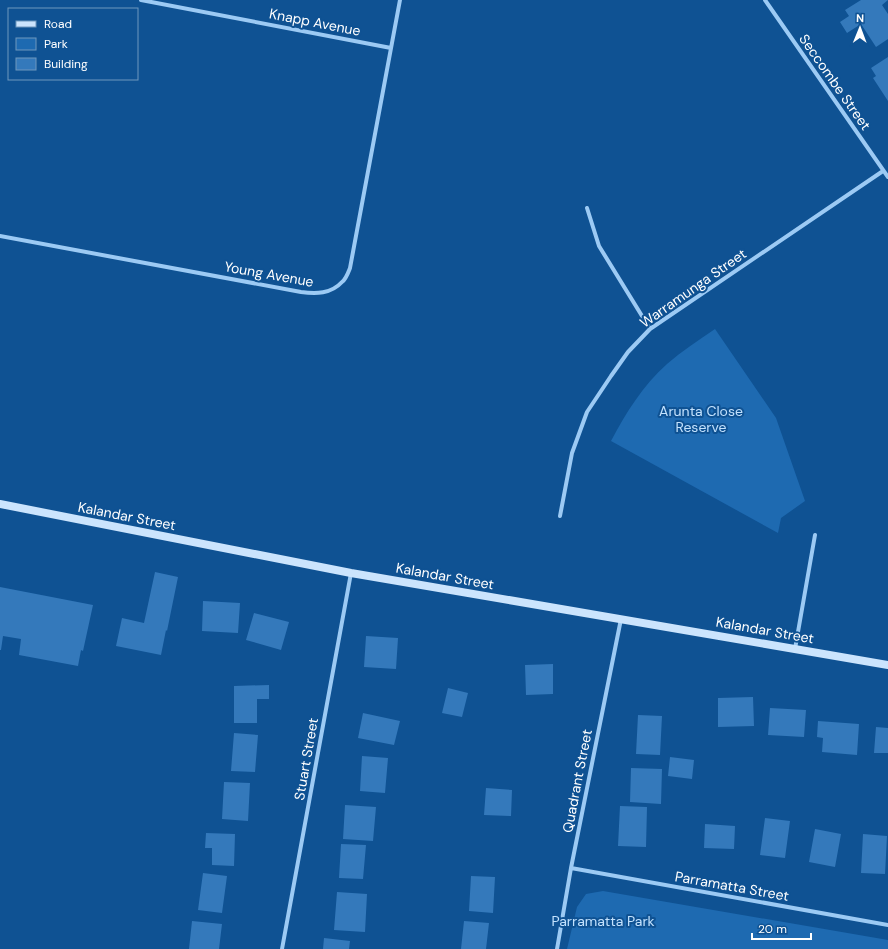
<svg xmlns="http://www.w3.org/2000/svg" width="888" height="949" font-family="'DM Sans',sans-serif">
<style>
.green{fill:#1e6ab1}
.building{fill:#3479bb}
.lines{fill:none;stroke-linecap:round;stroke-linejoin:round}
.minor{stroke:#9ccaf4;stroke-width:4}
.secondary{stroke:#cbe4fd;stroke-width:8}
.labels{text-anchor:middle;stroke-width:4;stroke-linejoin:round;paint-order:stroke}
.street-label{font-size:14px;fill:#fff;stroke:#0f5293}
.park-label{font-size:14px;fill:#c3e2fe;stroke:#0f5293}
</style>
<rect width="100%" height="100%" fill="#0f5293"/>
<path class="green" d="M715 329 776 418 805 501 781 518 778 533 611 441C626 413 643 385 667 364 682 351 699 340 715 329Z
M603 891 888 940V949H567L577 907 586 894Z"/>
<path class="building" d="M861 0H888L882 5 888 14V39L876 47 861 24 847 33 840 22 849 16 845 10Z
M888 57V101L873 78 876 76 871 68Z
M155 572 178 577 167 631 166 630 161 655 116 646 122 618 144 623Z
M0 587 93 605 83 651 81 650 78 666 19 655 21 639 3 636 1 650H0Z
M203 601 240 603 238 633 202 631Z
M254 613 289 622 281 650 246 640Z
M366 636 398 638 396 669 364 667Z
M553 664V694L526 695 525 665Z
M269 685V699H257V723H234V686Z
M448 688 468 693 462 717 442 713Z
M753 697 754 726 718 727V698Z
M770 708 806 710 804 737 768 735Z
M363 713 400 721 394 745 358 738Z
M638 715 662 716 660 755 636 754Z
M818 721 859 724 857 755 822 752 823 738 817 737Z
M876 727 888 728V753H874Z
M234 733 258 735 255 772 231 771Z
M362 756 388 758 385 793 360 791Z
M670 757 694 760 692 779 668 776Z
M631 768 662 769 661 804 630 802Z
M224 782 250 783 248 821 222 819Z
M486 788 512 790 511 816 484 815Z
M345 805 376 807 373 841 343 839Z
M620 806 647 807 646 847 618 846Z
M765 818 790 821 785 858 760 855Z
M705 824 735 826 734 849 704 848Z
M815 829 841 834 835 867 809 862Z
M206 833 235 834 234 866 212 865V848H205Z
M863 834 887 836 885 874 861 873Z
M341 844 366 845 363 879 339 878Z
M203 873 227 876 222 913 198 910Z
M471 876 495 877 493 913 469 911Z
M337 892 367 894 365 932 334 930Z
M192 921 222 924 219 949H189Z
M464 921 489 923 486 949H461Z
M324 938 350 941 349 949H323Z"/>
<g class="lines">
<path class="minor" d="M141 0 391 48
M765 0 888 177
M587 208 599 246 650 329
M0 236 301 292C316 294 331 294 342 282 346 279 348 273 350 268L400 0
M560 516 572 453 587 412 611 376 628 352 650 329 883 171
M795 649 815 535
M571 868 888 925
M282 949 351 573
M557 949 571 868 621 619"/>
<path class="secondary" d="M0 504 351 573 888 665"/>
</g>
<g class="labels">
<g class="street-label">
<text transform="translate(315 22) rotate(11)" y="5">Knapp Avenue</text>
<text transform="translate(835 82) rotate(55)" y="5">Seccombe Street</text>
<text transform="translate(269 274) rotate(10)" y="5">Young Avenue</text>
<text transform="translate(693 288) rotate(-35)" y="5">Warramunga Street</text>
<text transform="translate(127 516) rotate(11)" y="5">Kalandar Street</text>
<text transform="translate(445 576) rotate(10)" y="5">Kalandar Street</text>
<text transform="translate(765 630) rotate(10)" y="5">Kalandar Street</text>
<text transform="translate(306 759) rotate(-80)" y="5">Stuart Street</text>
<text transform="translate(577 781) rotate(-79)" y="5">Quadrant Street</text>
<text transform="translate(732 886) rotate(10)" y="5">Parramatta Street</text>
</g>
<g class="park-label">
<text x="701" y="416">Arunta Close<tspan x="701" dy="16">Reserve</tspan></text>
<text x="603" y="926">Parramatta Park</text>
</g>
</g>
<rect x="8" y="8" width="130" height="72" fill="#0f5293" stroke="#6f97be"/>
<rect x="16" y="21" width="20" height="6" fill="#cbe4fd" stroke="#6f97be"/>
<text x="44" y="28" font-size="12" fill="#ffffff">Road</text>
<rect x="16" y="38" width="20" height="12" fill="#1e6ab1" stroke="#6f97be"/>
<text x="44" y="48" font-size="12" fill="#ffffff">Park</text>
<rect x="16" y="58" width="20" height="12" fill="#3479bb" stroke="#6f97be"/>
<text x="44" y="68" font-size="12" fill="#ffffff">Building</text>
<g transform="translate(860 28) rotate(1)" stroke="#0f5293" stroke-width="3" paint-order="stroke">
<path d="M0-3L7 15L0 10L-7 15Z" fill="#ffffff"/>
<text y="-6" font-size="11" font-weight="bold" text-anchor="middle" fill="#ffffff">N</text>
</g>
<path d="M752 933v6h59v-6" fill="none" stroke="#ffffff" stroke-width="2"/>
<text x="758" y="933" font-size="12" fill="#ffffff" stroke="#0f5293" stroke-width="3" paint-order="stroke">20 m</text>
</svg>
